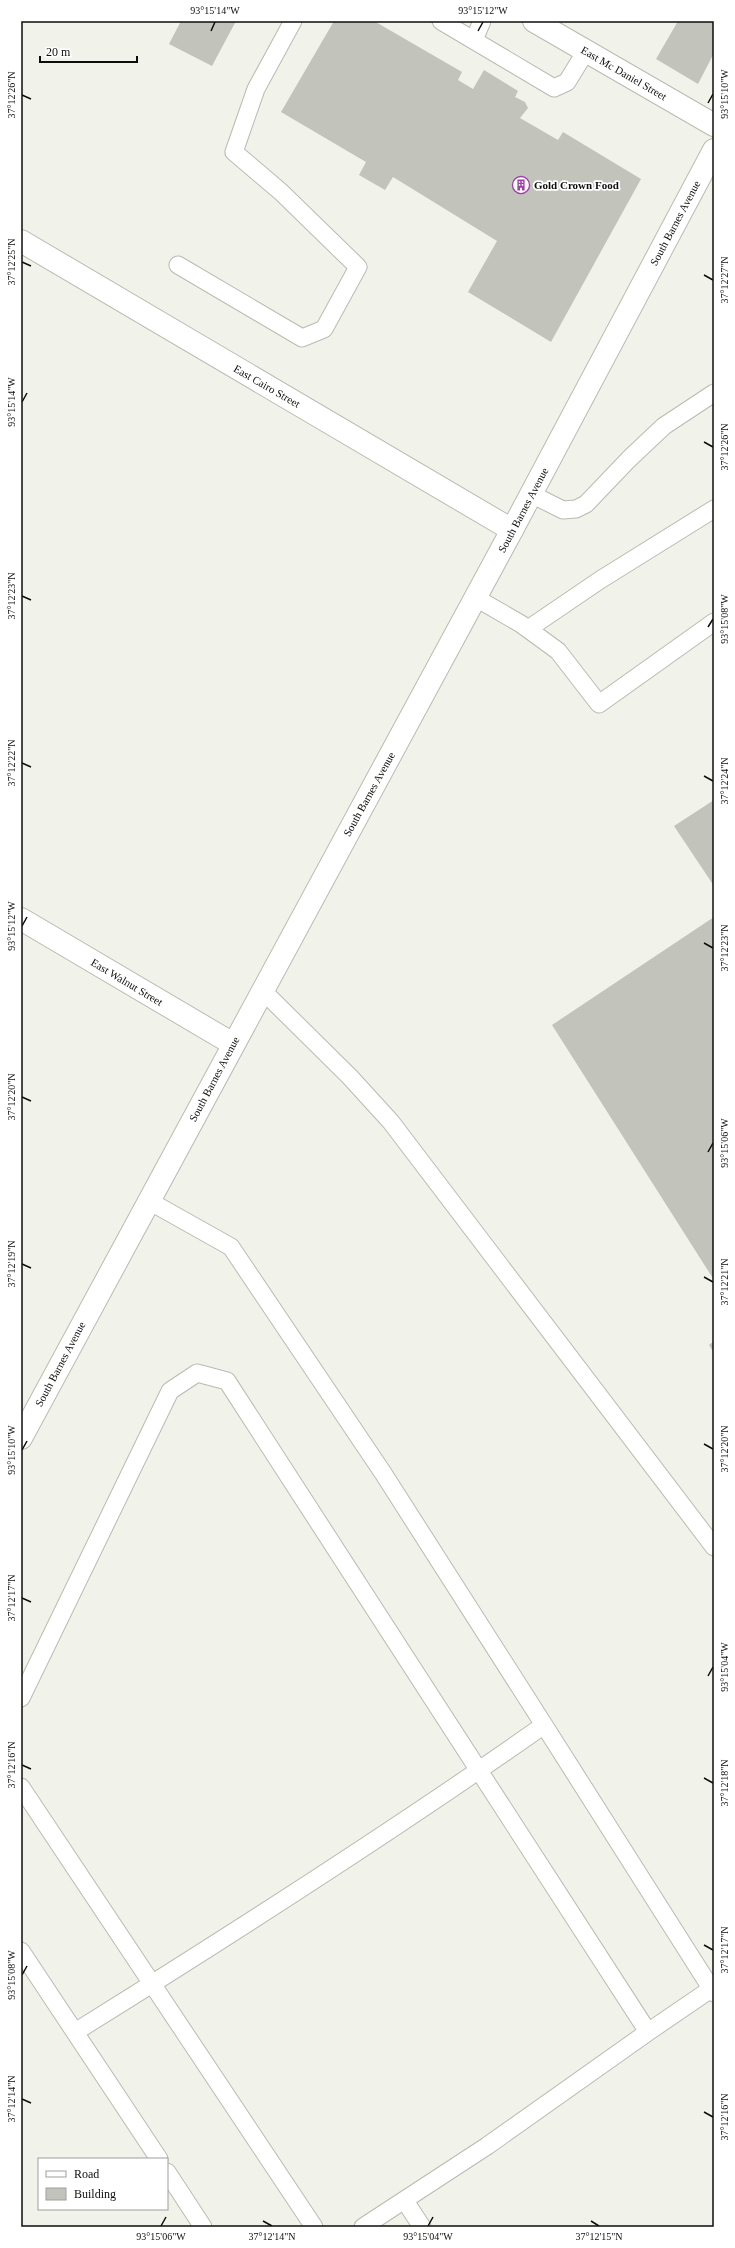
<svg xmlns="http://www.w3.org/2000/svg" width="735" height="2248" font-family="Georgia,serif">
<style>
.building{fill:#c2c3ba}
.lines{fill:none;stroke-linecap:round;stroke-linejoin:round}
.lane-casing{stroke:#b9bbb2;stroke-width:19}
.street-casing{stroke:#b9bbb2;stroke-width:24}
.secondary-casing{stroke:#b9bbb2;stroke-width:24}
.lane{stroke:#fff;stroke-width:17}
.street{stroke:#fff;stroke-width:22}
.secondary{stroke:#fff;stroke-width:22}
.ticks{fill:none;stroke:#0d0e0b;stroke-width:1.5}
.labels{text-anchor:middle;stroke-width:3.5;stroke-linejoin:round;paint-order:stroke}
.street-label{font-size:11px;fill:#0d0e0b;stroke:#fff}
.poi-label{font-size:11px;font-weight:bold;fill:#0d0e0b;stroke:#fff;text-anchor:start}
.neatline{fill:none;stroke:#0d0e0b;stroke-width:1.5}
.ticks-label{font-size:10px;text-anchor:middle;fill:#0d0e0b}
</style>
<rect width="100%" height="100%" fill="#f1f3ea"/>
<path class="building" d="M181 21H236L212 66 169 44Z
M334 21H374L462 72 458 80 473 89 484 70 518 91 515 97 525 102 528 108 520 118 558 140 563 132 641 179 551 342 468 292 497 241 393 177 385 190 359 175 366 162 281 112Z
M678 21H714V53L698 84 656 59Z
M714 800V886L674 826Z
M714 917V1280L552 1025Z
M714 1341V1353L709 1345Z"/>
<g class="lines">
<g class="lane-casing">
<path id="lane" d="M441 21 554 88 567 82 586 51
M474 40 482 21
M178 265 302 338 324 329 358 267 281 192 234 152 256 89 293 21
M531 494 563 510 576 509 586 504 629 459 664 426 714 393
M476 598 521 624 558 651 599 704 714 622
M528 629 600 580 714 509
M262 990 350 1077 391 1122 714 1547
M21 1698 170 1391 197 1373 227 1381 648 2032 711 1989
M544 1725 714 1993
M21 1787 314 2227
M21 1951 159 2159
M75 2032C234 1933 392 1832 544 1725L383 1473 231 1247 149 1201
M167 2172 203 2227
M405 2201 422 2227
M363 2227 487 2146 648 2032"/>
</g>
<g class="street-casing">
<path id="street" d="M534 21 714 125
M21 241 512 530
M21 919 233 1044"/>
</g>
<g class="secondary-casing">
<path id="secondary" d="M21 1438 512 530 714 150"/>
</g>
<use href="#lane" class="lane"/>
<use href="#street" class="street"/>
<use href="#secondary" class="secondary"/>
</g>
<path class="ticks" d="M211 31 215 22M478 31 483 22M22 95 31 99M708 103 713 94M22 262 31 266M704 275 713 280M22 402 27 393M704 442 713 447M22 596 31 600M708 627 713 619M22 763 31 767M704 776 713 781M22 926 27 917M704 943 713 948M22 1097 31 1101M708 1152 713 1143M22 1264 31 1268M704 1277 713 1282M704 1444 713 1449M22 1450 27 1441M22 1598 31 1602M708 1676 713 1667M22 1765 31 1769M704 1778 713 1783M704 1945 713 1950M22 1975 27 1966M22 2099 31 2103M704 2112 713 2117M263 2221 272 2226M591 2221 599 2226M161 2226 166 2217M428 2226 433 2217"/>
<defs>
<g id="building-ring" transform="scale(0.9)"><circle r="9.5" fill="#fff" stroke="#9e40a9" stroke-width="1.5"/><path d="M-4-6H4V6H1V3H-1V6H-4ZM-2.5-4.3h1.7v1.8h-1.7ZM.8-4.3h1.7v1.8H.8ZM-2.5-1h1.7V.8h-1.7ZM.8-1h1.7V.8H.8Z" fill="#9e40a9"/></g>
</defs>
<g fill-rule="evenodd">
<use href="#building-ring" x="521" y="185"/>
</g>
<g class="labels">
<g class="street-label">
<text transform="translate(624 73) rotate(30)" y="4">East Mc Daniel Street</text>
<text transform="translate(675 223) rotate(-62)" y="4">South Barnes Avenue</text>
<text transform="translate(267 386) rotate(30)" y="4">East Cairo Street</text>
<text transform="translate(523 510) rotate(-62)" y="4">South Barnes Avenue</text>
<text transform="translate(369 794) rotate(-61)" y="4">South Barnes Avenue</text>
<text transform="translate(127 982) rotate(31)" y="4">East Walnut Street</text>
<text transform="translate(214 1079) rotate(-62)" y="4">South Barnes Avenue</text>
<text transform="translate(60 1364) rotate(-62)" y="4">South Barnes Avenue</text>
</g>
<g class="poi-label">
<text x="534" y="189">Gold Crown Food</text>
</g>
</g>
<rect width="735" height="2248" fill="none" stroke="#ffffff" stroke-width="44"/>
<rect x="38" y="2158" width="130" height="52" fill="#ffffff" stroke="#9e9f9d"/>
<rect x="46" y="2171" width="20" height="6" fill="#ffffff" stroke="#9e9f9d"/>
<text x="74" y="2178" font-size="12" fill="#0d0e0b">Road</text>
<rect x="46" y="2188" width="20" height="12" fill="#c2c3ba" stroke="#9e9f9d"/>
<text x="74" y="2198" font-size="12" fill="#0d0e0b">Building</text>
<path d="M40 56v6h97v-6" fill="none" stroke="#0d0e0b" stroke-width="2"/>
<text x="46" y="56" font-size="12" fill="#0d0e0b" stroke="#ffffff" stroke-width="3" paint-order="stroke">20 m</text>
<rect x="22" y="22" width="691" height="2204" class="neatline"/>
<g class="ticks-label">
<text x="215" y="14">93°15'14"W</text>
<text x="483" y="14">93°15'12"W</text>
<text transform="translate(724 94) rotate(-90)" y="4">93°15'10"W</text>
<text transform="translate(11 95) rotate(-90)" y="4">37°12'26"N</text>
<text transform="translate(11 262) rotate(-90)" y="4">37°12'25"N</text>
<text transform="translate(724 280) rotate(-90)" y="4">37°12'27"N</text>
<text transform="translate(11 402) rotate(-90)" y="4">93°15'14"W</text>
<text transform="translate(724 447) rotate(-90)" y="4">37°12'26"N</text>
<text transform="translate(11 596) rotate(-90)" y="4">37°12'23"N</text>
<text transform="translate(724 619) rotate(-90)" y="4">93°15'08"W</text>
<text transform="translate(11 763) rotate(-90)" y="4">37°12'22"N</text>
<text transform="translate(724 781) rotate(-90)" y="4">37°12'24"N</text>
<text transform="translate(11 926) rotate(-90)" y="4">93°15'12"W</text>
<text transform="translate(724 948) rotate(-90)" y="4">37°12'23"N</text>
<text transform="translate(11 1097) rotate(-90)" y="4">37°12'20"N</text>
<text transform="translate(724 1143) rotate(-90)" y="4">93°15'06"W</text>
<text transform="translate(11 1264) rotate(-90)" y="4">37°12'19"N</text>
<text transform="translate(724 1282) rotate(-90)" y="4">37°12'21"N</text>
<text transform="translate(724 1449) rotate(-90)" y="4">37°12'20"N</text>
<text transform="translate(11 1450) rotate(-90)" y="4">93°15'10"W</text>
<text transform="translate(11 1598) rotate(-90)" y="4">37°12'17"N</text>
<text transform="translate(724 1667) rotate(-90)" y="4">93°15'04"W</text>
<text transform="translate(11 1765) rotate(-90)" y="4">37°12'16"N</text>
<text transform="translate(724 1783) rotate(-90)" y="4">37°12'18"N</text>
<text transform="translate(724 1950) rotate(-90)" y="4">37°12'17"N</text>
<text transform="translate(11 1975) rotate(-90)" y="4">93°15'08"W</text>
<text transform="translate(11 2099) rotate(-90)" y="4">37°12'14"N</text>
<text transform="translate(724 2117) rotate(-90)" y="4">37°12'16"N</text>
<text x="161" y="2240">93°15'06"W</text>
<text x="272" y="2240">37°12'14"N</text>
<text x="428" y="2240">93°15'04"W</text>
<text x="599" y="2240">37°12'15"N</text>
</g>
</svg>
